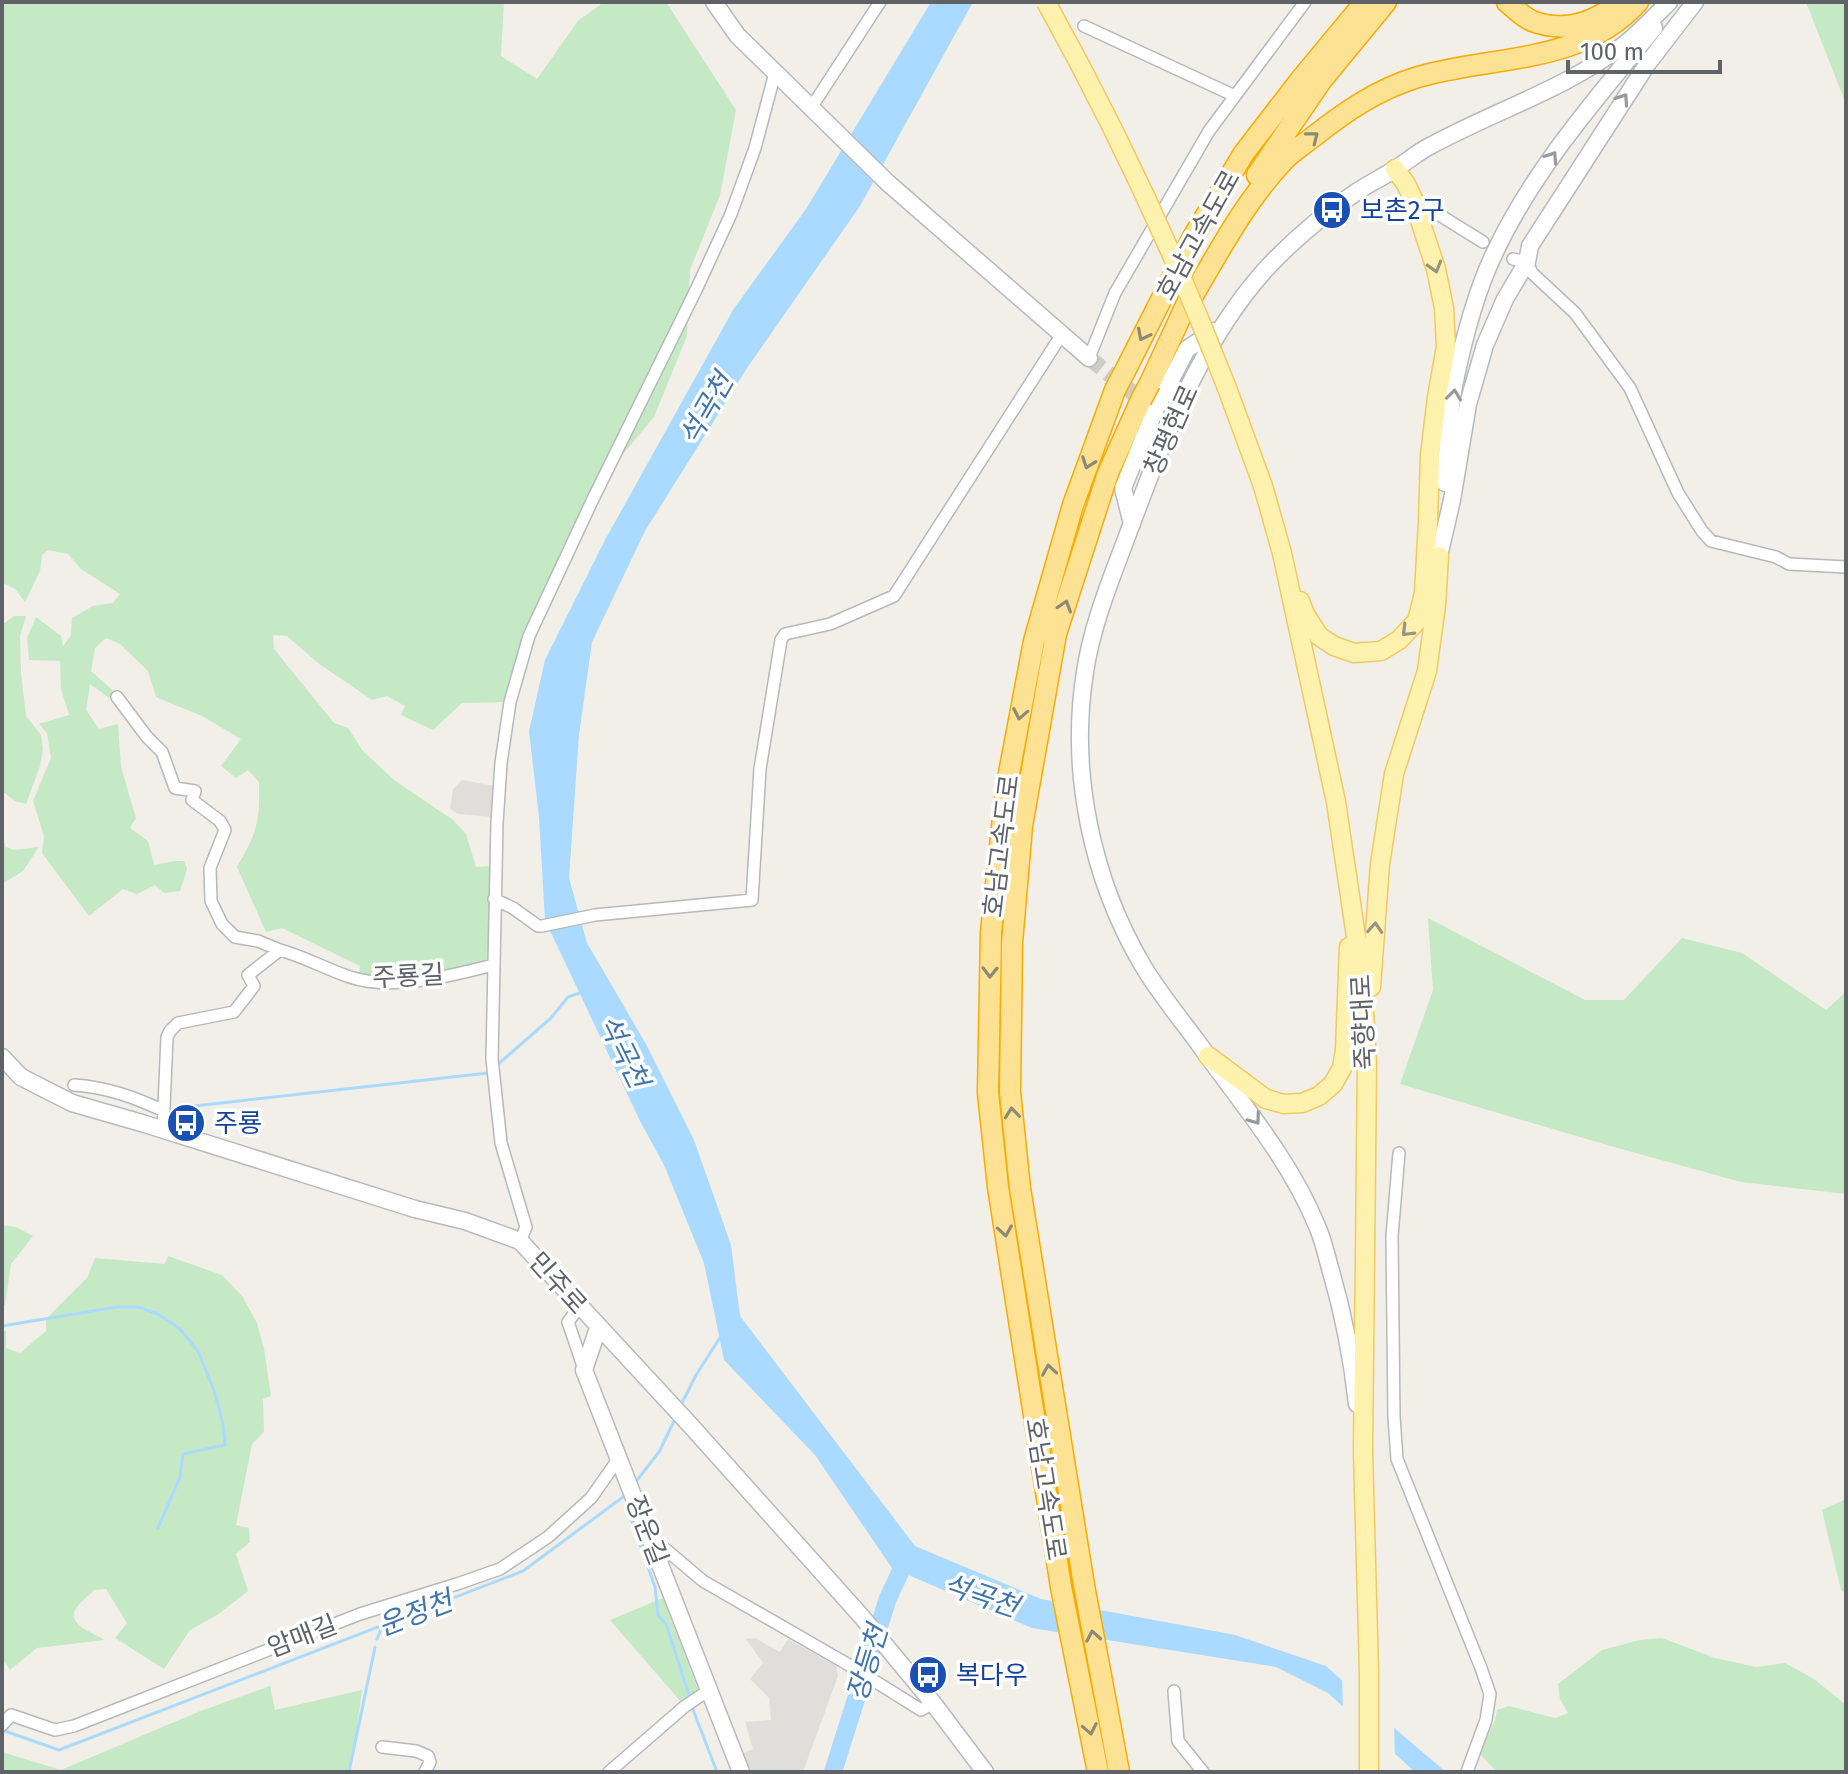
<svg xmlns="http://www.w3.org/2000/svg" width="1848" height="1774" font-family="'Fira Sans','Noto Sans KR',sans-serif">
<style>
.industrial{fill:#e0deda}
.green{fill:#c5e8c5}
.water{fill:#aadaff}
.pier{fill:#f1efe8}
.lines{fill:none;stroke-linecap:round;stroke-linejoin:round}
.stream{stroke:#aadaff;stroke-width:3}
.river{stroke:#aadaff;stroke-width:18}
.secondary-tunnel{stroke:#ccccc8;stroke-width:16;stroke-dasharray:16 8;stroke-linecap:butt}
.street-casing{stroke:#b5b8bc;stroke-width:14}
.secondary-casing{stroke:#b6babf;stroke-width:19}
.primary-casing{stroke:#f2c960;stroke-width:21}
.highway-casing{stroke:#f9ab00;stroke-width:23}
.street{stroke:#fff;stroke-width:11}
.secondary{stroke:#fff;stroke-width:16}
.primary{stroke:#fff2af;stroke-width:18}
.highway{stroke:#fde293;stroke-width:20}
.primary-bridge-casing{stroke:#f2c960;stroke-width:21;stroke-linecap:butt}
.highway-bridge-casing{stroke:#f9ab00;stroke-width:23;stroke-linecap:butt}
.primary-bridge{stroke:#fff2af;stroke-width:18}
.highway-bridge{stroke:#fde293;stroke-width:20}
.oneway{stroke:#979a9d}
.oneway2{stroke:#8e8975}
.oneway3{stroke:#979581}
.labels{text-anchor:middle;stroke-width:7;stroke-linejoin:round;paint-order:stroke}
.transit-label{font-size:26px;fill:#164399;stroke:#fff;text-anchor:start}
.street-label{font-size:26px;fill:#5f6368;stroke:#fff}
.water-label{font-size:28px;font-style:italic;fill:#4174aa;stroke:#fff}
</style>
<rect width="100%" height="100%" fill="#f1efe8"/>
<path class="industrial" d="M462 780 495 786 493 817 458 814 450 809 453 789Z
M755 1638 780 1652 788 1639 836 1666 838 1676 803 1772H747L740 1755 753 1749 745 1722 771 1720 769 1698 750 1679 763 1663 746 1639Z"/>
<path class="green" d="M2 2H504L501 56 537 79 578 21 604 2H666L736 110 720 195 690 270 687 336 654 417 586 498 525 632 508 702 462 703 433 730 401 715 405 706 387 696 372 700 318 663 287 636 273 635 274 649 334 723 348 728 363 751 394 780 453 820 466 834 476 867 492 866 489 963 397 978 359 976 360 966 282 928 266 932 237 867C257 833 260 822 259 782L248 770 236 778 221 766 241 739 202 716 156 697 148 671 120 644 106 638 95 648 91 671 118 695 113 698H109L90 684 86 710 99 729 118 724 121 767 136 818 130 828 148 841 154 865 174 861H184L187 869 180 891 164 893 155 885 137 894 123 889 89 916 42 853 44 836 33 801 51 758 47 733 39 724 69 715 61 689 60 661 29 660 27 638 36 617 61 636 63 646 71 635 72 618 93 606 113 603 120 594 81 569 68 554 48 550 42 555 40 571 25 602 15 589 2 583Z
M1806 2H1846V104Z
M14 616H26L20 636 21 673 26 716 41 735 43 749 40 766 26 804 15 801 2 791V625Z
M2 838 6 847 14 850 39 847 23 871 2 884Z
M1428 918 1585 1000H1624L1682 938 1742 953 1826 1010 1846 992V1194L1741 1182 1607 1145 1400 1084 1433 990Z
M2 1225 16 1227 33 1236 11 1264 5 1305 2 1306Z
M168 1256 222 1275 242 1296 257 1323 264 1349 271 1396 263 1399 264 1432 252 1444 236 1525 249 1528 250 1542 236 1554 248 1591 217 1615 190 1630 164 1669 115 1638 127 1623 106 1589 94 1590C88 1596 79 1603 75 1610 68 1626 95 1633 104 1640L37 1648 10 1670 2 1658V1332L6 1331V1348L20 1353 46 1331V1319L87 1278 95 1258 165 1264Z
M1846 1499V1594L1841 1590 1822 1510Z
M663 1598 698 1689 682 1703 610 1620Z
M1662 1638 1715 1658 1756 1667 1785 1663 1814 1679 1846 1705V1772H1497L1479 1753 1495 1720 1497 1710 1509 1706 1555 1718 1568 1713 1560 1699 1558 1684 1602 1650 1640 1640Z
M270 1686 275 1710 362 1690 356 1736 348 1772H2V1752L61 1770 198 1712Z"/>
<path class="water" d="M931 2H973L860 206 747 368 645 531 592 642 579 735 569 878 587 943 646 1044 694 1140 731 1245 740 1316 915 1546 1041 1599 1235 1635 1326 1666 1399 1732 1446 1772H1415L1328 1693 1276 1667 1032 1628 892 1568 815 1455 724 1360 704 1263 664 1165 640 1121 545 920 539 817 529 731 545 660 605 540 733 310 806 209Z"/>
<path class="pier" d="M1342 1676 1394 1723 1395 1759 1343 1712Z"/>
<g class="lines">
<path class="stream" d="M496 1066 551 1018 568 997 580 993
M177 1108 488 1073 491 1071
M2 1326 117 1307H138L158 1314 180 1329 198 1351 215 1393 223 1424 225 1445 183 1454 180 1477 158 1528
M681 1405 696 1375 721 1336
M634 1484 659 1452 675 1419
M631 1519 655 1587 658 1615 666 1624 689 1695
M377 1639 383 1624
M692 1707 717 1772
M2 1730 59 1750 523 1571 623 1497 627 1493
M349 1772 375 1647"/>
<path class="river" d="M833 1772 888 1598 908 1556"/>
<path class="secondary-tunnel" d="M1089 358 1151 407"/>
<g class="street-casing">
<path id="street" d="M1084 26 1235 96
M811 108 880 2
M1414 199 1483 242
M1513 259 1527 262 1532 273 1575 313 1630 388 1678 493 1702 531 1711 541 1776 557 1789 564 1846 567
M1089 358 1115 293 1209 131 1305 2
M117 697 147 737 162 752 175 788 195 791 192 800 220 821 225 830 210 868 211 901 222 924 235 937 258 941 280 950
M494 899 513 908 538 926H542L595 915 752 900 760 769 781 640 785 634 830 624 894 596 1062 334
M74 1085C106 1087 134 1097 164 1111
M163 1130 167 1037 170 1031 178 1023 234 1012 254 986 248 975 280 950C305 957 326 969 350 977 392 991 451 976 493 965
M1399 1153 1392 1236 1394 1417 1397 1459 1481 1668 1490 1694 1486 1720 1467 1772
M520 1241 526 1227 501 1143 492 1059 497 823 501 763 510 702 529 636 592 501 696 290 731 214 755 148 775 73
M580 1306 568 1322 584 1369
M651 1537 703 1581 849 1665 921 1710 933 1703
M1174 1691 1178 1741 1203 1772
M2 1725 11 1715 55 1730 74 1726 360 1614 457 1584 500 1569 548 1537 591 1498 619 1458
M382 1747 416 1751 428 1756 430 1762 425 1772
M609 1772 684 1707 709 1690"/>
</g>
<g class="secondary-casing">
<path id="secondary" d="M714 2 737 35 888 183 1089 358
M1445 483C1448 451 1448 417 1454 386 1463 341 1475 293 1495 252 1534 169 1596 99 1654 28
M1132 524 1123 488 1155 410 1187 349 1214 331
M1439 556 1452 500 1468 404 1485 345 1505 299 1527 262 1530 246 1648 63 1695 2
M2 1057 21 1077 72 1103 145 1124 415 1209 465 1221 520 1241 692 1427 862 1617 933 1703 985 1772
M598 1328 584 1370 741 1772
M1357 1404C1352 1358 1343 1312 1330 1268 1326 1254 1323 1239 1317 1226 1289 1158 1241 1103 1199 1044 1180 1018 1159 993 1143 966 1092 880 1069 772 1085 672 1092 624 1112 577 1129 531 1163 440 1199 344 1265 270 1292 241 1325 213 1358 191 1370 183 1383 177 1395 169 1408 161 1419 151 1432 145 1495 111 1567 88 1625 44 1640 32 1655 16 1669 2"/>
</g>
<g class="primary-casing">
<path id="primary" d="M1227 388 1263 486 1282 553 1336 802 1362 977 1367 1062 1363 1452 1369 1673V1772
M1300 601 1305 614 1319 636 1334 646 1354 653 1381 651 1399 640 1417 621 1424 593 1428 522 1430 455 1437 397 1446 347 1444 308 1436 269 1413 199 1406 184 1395 169
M1371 987 1380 864 1394 774 1427 671 1436 605 1439 556
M1208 1056 1266 1099 1284 1104 1302 1103 1319 1096 1333 1084 1342 1068 1345 1050 1349 947"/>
</g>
<g class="highway-casing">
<path id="highway" d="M1507 2C1514 8 1523 17 1532 21 1564 33 1593 24 1619 2
M1257 175 1321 81 1386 2
M1184 311C1215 259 1243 203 1285 159 1293 151 1304 144 1313 137 1346 111 1378 89 1418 77 1493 55 1581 65 1638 2
M1126 369 1193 237 1244 153 1301 79 1365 2
M1150 383 1188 301
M1098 1772 1061 1587 998 1187 988 1093 991 932 1006 789 1034 641 1073 505 1115 390
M1119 1772 1084 1585 1020 1188 1010 1092 1012 943 1022 826 1056 634 1108 473 1141 400"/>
</g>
<use href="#street" class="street"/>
<use href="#secondary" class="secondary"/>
<use href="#primary" class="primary"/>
<use href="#highway" class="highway"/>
<g class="primary-bridge-casing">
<path id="primary-bridge" d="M1046 2C1116 128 1175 254 1227 388"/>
</g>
<g class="highway-bridge-casing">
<path id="highway-bridge" d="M1115 390 1126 369
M1141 400 1150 383"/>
</g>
<use href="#primary-bridge" class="primary-bridge"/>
<use href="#highway-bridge" class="highway-bridge"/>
</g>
<defs><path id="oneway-chevron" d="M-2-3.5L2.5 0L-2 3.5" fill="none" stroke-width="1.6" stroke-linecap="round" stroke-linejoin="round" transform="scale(2)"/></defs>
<g class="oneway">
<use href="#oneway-chevron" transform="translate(1623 99) rotate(-56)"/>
<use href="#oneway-chevron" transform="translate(1552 157) rotate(-56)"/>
<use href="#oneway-chevron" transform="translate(1454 395) rotate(-83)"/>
<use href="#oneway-chevron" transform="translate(1255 1119) rotate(54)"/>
</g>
<g class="oneway2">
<use href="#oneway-chevron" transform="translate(1313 137) rotate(-38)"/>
<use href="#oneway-chevron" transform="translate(1143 335) rotate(117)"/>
<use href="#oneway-chevron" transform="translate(1088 463) rotate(110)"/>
<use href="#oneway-chevron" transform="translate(1065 606) rotate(-72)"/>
<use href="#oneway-chevron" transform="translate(1020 714) rotate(101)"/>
<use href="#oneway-chevron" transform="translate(990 972) rotate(91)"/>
<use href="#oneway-chevron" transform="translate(1012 1113) rotate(-96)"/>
<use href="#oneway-chevron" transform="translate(1005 1231) rotate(81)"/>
<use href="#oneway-chevron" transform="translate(1049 1370) rotate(-99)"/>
<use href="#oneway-chevron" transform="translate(1093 1636) rotate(-100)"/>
<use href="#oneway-chevron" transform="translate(1090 1729) rotate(79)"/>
</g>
<g class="oneway3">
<use href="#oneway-chevron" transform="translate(1435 267) rotate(74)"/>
<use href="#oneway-chevron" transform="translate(1407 631) rotate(135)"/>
<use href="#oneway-chevron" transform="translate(1375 928) rotate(-86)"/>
</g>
<defs>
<g id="bus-disc" transform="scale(2)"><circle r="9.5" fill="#1a4fb4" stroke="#fff"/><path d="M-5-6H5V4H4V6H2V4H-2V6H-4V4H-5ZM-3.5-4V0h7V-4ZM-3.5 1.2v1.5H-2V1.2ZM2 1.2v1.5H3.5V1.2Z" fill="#fff"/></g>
</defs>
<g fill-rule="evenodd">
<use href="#bus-disc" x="1332" y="210"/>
<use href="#bus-disc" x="186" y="1123"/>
<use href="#bus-disc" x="928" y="1675"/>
</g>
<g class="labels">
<g class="transit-label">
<text x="1360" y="219">보촌2구</text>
<text x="214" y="1132">주룡</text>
<text x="956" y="1684">복다우</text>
</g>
<g class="street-label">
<text transform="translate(1198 235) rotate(-61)" y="9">호남고속도로</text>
<text transform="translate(1171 430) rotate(-66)" y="9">창평현로</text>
<text transform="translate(1001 846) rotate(-83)" y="9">호남고속도로</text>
<text transform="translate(408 976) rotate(-3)" y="9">주룡길</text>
<text transform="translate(1363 1022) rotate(-93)" y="9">죽향대로</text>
<text transform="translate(558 1283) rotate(48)" y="9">민주로</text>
<text transform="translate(1046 1489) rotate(81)" y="9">호남고속도로</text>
<text transform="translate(647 1530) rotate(69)" y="9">장운길</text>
<text transform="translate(302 1636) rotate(-21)" y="9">암매길</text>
</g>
<g class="water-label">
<text transform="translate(706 409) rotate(-60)" y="10">석곡천</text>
<text transform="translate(624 1051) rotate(64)" y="10">석곡천</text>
<text transform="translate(981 1595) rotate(19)" y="10">석곡천</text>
<text transform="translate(415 1613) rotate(-21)" y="10">운정천</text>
<text transform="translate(867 1663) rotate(-73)" y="10">장등천</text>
</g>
</g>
<rect width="1848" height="1774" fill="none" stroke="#5f6368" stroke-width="8"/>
<path d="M1568 60v12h152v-12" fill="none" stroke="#5f6368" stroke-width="4"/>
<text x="1580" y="60" font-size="24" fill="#5f6368" stroke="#ffffff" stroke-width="6" paint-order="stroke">100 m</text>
</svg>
